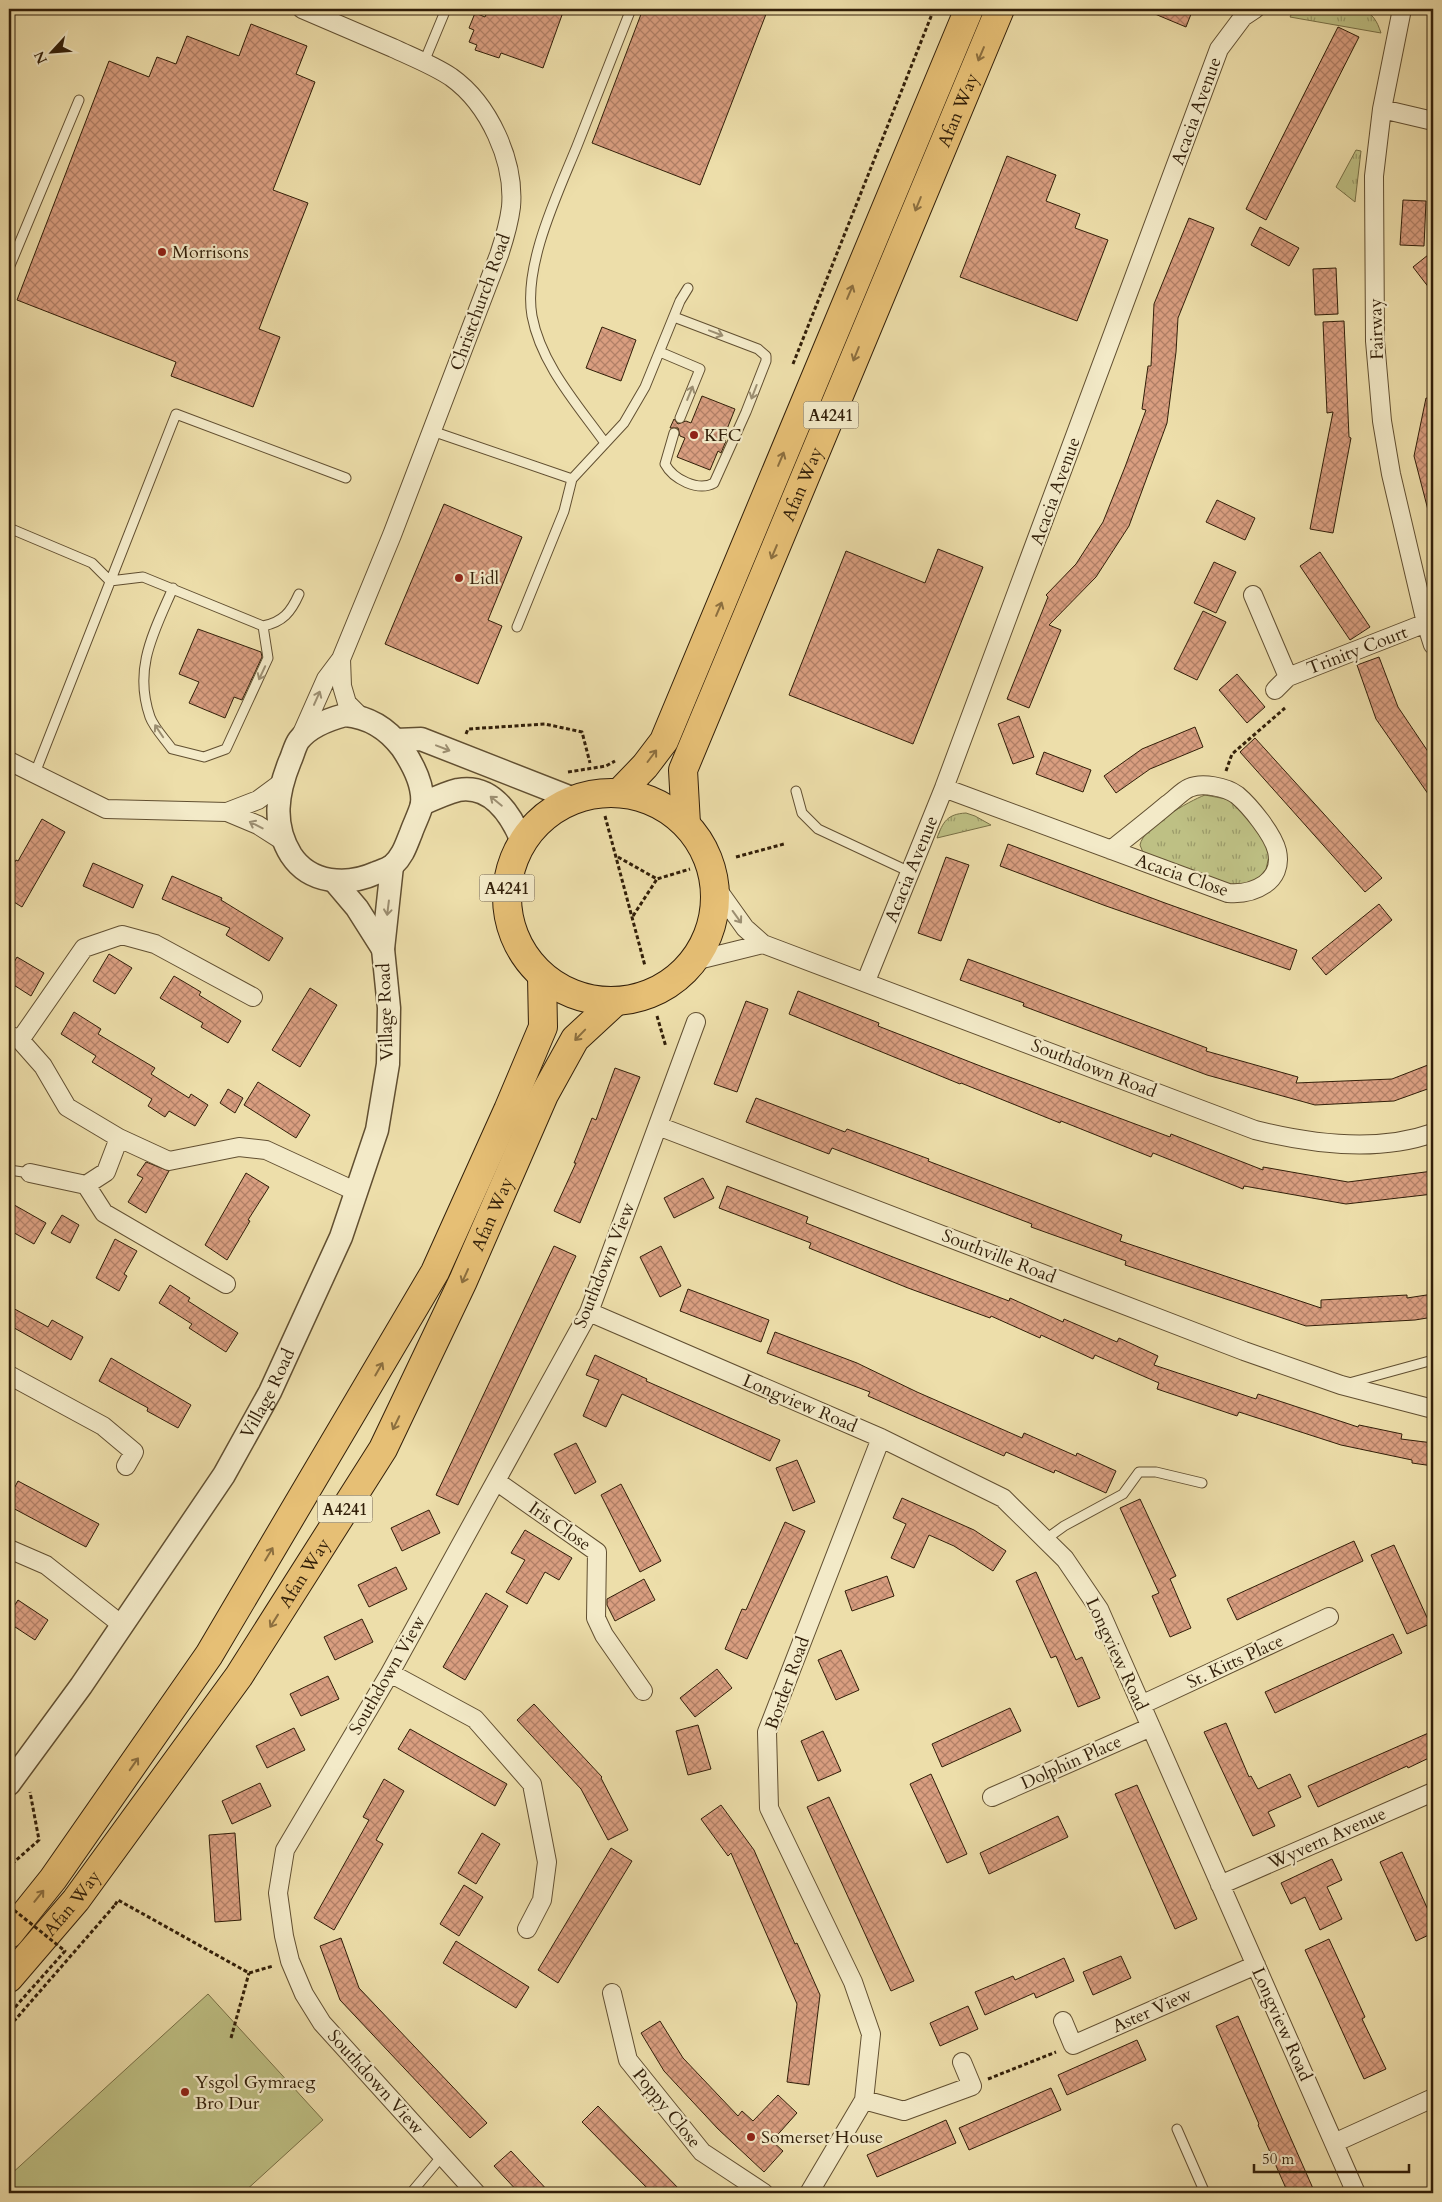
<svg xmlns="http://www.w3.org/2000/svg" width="1442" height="2202" font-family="Cardo,serif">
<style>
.grass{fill:url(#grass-tufts);stroke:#787046}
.garden{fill:#bec084;stroke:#787046}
.building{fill:url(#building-cross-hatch);stroke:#321f09}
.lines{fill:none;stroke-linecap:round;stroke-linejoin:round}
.service-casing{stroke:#614f31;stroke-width:11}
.minor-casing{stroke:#614f31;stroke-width:20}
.tertiary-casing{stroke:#614f31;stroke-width:25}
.primary-casing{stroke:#321f09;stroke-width:30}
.path{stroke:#321f09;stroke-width:3;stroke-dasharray:4 2.5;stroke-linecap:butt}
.service{stroke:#f3eac8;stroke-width:9}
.minor{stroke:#f3eac8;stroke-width:18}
.tertiary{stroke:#f3eac8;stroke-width:22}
.primary{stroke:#e6bf75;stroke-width:28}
.path-bridge{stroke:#321f09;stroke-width:3;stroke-dasharray:4 2.5;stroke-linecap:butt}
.oneway{stroke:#8c6f3f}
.oneway2{stroke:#9c8f72}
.poi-dot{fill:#8f2418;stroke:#f3eac8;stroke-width:2}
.labels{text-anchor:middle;stroke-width:4.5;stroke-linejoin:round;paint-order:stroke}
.shield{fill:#f3eac8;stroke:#6c5c42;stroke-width:1}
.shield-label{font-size:16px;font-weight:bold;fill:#321f09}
.street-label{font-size:18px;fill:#321f09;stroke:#f3eac8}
.poi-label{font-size:18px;fill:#321f09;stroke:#f3eac8;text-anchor:start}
</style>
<defs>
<pattern id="grass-tufts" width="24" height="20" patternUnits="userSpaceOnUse" patternTransform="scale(1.25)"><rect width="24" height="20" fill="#bec084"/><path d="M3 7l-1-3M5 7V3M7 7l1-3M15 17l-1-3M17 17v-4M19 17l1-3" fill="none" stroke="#9b9b6a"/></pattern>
<pattern id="building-cross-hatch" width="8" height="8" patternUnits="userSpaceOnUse" patternTransform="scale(1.25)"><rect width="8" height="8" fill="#d99e80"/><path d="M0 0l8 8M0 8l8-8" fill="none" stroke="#b18067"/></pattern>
</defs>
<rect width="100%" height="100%" fill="#eddeaa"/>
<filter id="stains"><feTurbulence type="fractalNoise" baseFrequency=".004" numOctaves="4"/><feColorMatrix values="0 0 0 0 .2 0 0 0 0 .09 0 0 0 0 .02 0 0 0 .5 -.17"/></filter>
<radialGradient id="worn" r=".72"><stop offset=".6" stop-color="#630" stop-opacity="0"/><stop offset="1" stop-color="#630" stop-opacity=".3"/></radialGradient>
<path class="grass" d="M1294 9H1360C1373 13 1377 21 1381 33L1290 17Z
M1356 150 1361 151 1355 202 1336 187Z
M1205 795 1231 800 1267 840 1269 856 1266 869 1257 880 1239 890 1144 855 1140 845C1143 827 1189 801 1205 795Z
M966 813 975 816 991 825 937 838C943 822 947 814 966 813Z"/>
<path class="garden" d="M208 1994 323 2120 243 2193H9V2176Z"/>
<path class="building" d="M488 9H545L562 15 543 68 501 53 499 58 475 50 477 45 469 42 474 30 469 28 475 13 485 17Z
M643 9H768L700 185 592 143Z
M1143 9H1193L1186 27Z
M251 24 307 46 296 74 315 82 273 190 308 203 259 329 280 337 253 407 171 376 176 362 17 300 109 61 149 77 157 57 176 64 187 36 239 56Z
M1338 27 1359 37 1266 220 1246 209Z
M1007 156 1056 175 1046 201 1080 214 1075 228 1108 240 1077 321 960 277Z
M1403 200 1426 201 1424 246 1400 245Z
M1189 218 1214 228 1178 318 1176 352 1167 423 1129 526 1096 577 1049 625 1061 630 1029 708 1007 699 1048 597 1046 595 1076 564 1103 522 1125 467 1146 410 1142 409 1148 366H1151L1154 304Z
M1260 227 1299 248 1289 266 1251 245Z
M1433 251V293L1413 267Z
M1336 268 1338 314 1315 315 1313 269Z
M1344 321 1349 437 1351 438 1333 533 1310 529 1333 412 1327 413 1323 322Z
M602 327 636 340 621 381 586 368Z
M702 396 735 409 723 439 726 441 721 453 718 451 710 470 677 457 685 438 680 436 678 428H670L674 419 678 424 686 421 691 423Z
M1426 398 1433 399V509L1428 510 1414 456Z
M1217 500 1255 518 1245 540 1206 522Z
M444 504 522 537 488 620 502 626 478 684 385 644Z
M938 549 983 567 913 744 789 695 846 551 925 583Z
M1320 552 1370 627 1350 640 1300 566Z
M1214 562 1236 572 1216 613 1194 603Z
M1203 611 1226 622 1197 680 1174 669Z
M198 629 261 652 262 657 242 700 234 697 225 718 189 703 199 682 179 674Z
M1379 657 1398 707 1433 759V801L1376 719 1357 665Z
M1237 674 1265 707 1247 723 1219 690Z
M1019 716 1034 757 1013 764 998 724Z
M1195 727 1203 747 1150 769 1116 793 1104 776 1142 749Z
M1255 738 1382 878 1365 892 1240 752Z
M1044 752 1091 770 1083 792 1036 774Z
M42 819 65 832 22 907 9 899V872L16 860 18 861Z
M1008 844 1165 903 1297 950 1290 970 1106 906 1000 866Z
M946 857 969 865 941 941 918 933Z
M93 863 143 885 133 908 83 886Z
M172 876 222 898 221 900 283 938 269 961 226 935 230 928 162 899Z
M1379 904 1392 920 1326 975 1312 958Z
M109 954 132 968 115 994 93 981Z
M17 957 44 973 31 996 9 982V971Z
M968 959 1207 1048 1206 1051 1298 1077 1296 1083 1392 1079 1433 1063V1087L1394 1101 1315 1105 1207 1075 1023 1006 1024 1003 960 980Z
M174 976 201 992 199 995 241 1021 228 1043 201 1027 203 1023 160 998Z
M310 988 337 1005 300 1067 272 1050Z
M798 991 879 1023 878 1026 988 1069 1170 1137 1171 1134 1263 1170V1167L1348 1182 1433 1171V1194L1346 1204 1244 1186 1243 1189 1153 1153 1151 1157 1061 1121 1060 1123 961 1083 960 1084 789 1014Z
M746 1001 768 1009 737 1092 714 1084Z
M74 1012 101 1029 98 1034 155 1068 151 1074 189 1098 191 1094 208 1105 195 1126 169 1111 165 1117 148 1106 152 1099 92 1062 96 1056 61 1034Z
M615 1068 640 1077 580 1223 554 1211 576 1163H574L592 1118 596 1120Z
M258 1082 310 1115 296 1138 244 1105Z
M228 1089 243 1098 235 1113 220 1103Z
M756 1098 845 1132 847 1129 929 1159 928 1161 1122 1235 1120 1241 1321 1308V1300L1407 1295V1298L1433 1294V1317L1415 1320 1306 1326 1125 1265 1126 1261 1031 1227 1032 1224 832 1148 829 1154 746 1122Z
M146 1162 169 1171 146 1213 128 1202 143 1178 137 1175Z
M246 1173 269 1187 248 1220 250 1221 227 1260 205 1245Z
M703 1178 714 1198 674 1218 664 1198Z
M727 1186 808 1217 806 1223 898 1259 1009 1301 1010 1298 1063 1322 1064 1319 1117 1342 1119 1338 1158 1356 1154 1365 1256 1399 1258 1394 1358 1427 1359 1425 1402 1434 1401 1439 1433 1443V1466L1412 1463V1460L1341 1445 1239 1412 1237 1416 1157 1389 1159 1383 1095 1355 1093 1359 1041 1335 1040 1338 991 1316 990 1318 908 1288 809 1248 811 1243 719 1208Z
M9 1202 46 1223 34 1244 9 1230Z
M62 1215 79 1225 70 1243 51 1233Z
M115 1239 137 1251 124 1274 127 1276 119 1291 96 1278Z
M554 1246 576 1256 458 1505 436 1495Z
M661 1246 681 1286 660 1297 640 1257Z
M170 1285 190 1298 188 1301 238 1333 226 1352 189 1328 192 1324 159 1303Z
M688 1289 769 1320 761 1342 680 1311Z
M9 1306 48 1327 52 1320 83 1337 71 1360 9 1325Z
M775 1332 857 1363 917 1392 1022 1438 1024 1433 1076 1456 1077 1453 1116 1471 1106 1493 1055 1470 1054 1473 1006 1452 1004 1456 868 1396 870 1392 767 1353Z
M595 1355 647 1379 646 1381 780 1440 770 1461 622 1394 606 1427 583 1416 599 1380 586 1375Z
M111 1358 191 1405 178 1428 147 1411 148 1408 99 1381Z
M576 1443 596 1482 575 1494 554 1454Z
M797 1460 815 1502 793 1511 776 1468Z
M18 1481 99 1524 86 1547 9 1506V1498Z
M621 1484 661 1561 640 1572 601 1495Z
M902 1498 974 1530 1006 1551 993 1571 954 1546 929 1535 914 1568 891 1558 906 1524 893 1518Z
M1140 1499 1176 1576 1170 1579 1191 1628 1170 1637 1152 1596 1159 1593 1120 1508Z
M429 1510 440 1533 402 1551 391 1528Z
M785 1522 805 1531 747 1659 725 1649 742 1609 746 1610Z
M525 1530 572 1558 559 1580 545 1572 527 1604 506 1592 525 1560 511 1553Z
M1354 1541 1363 1561 1237 1620 1227 1599Z
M1394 1545 1430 1624 1407 1634 1371 1555Z
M396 1567 407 1589 369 1607 358 1585Z
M1036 1572 1076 1660 1082 1657 1100 1698 1078 1707 1056 1656 1051 1658 1016 1581Z
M887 1576 894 1596 852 1611 845 1591Z
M644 1579 655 1600 615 1621 607 1605V1599Z
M486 1593 508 1606 465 1680 443 1667Z
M18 1600 48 1620 35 1640 9 1623V1614Z
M362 1619 373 1642 335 1660 324 1637Z
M1393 1634 1402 1653 1275 1713 1265 1692Z
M841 1650 859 1690 836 1700 818 1660Z
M717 1669 732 1688 695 1717 680 1698Z
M328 1676 339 1699 301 1716 290 1694Z
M534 1704 602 1777 601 1778 628 1830 608 1840 581 1789 517 1720Z
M1010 1708 1021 1731 942 1767 932 1744Z
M1226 1723 1249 1777 1251 1776 1258 1789 1290 1774 1301 1797 1268 1812 1275 1826 1253 1836 1204 1732Z
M698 1725 711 1769 688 1775 676 1731Z
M294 1728 305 1750 267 1768 256 1746Z
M410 1729 507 1784 495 1806 398 1749Z
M823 1731 841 1771 818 1781 801 1741Z
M1433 1731V1756L1408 1768 1407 1766 1318 1807 1308 1786Z
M931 1774 967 1854 947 1863 910 1784Z
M384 1779 404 1791 376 1840 383 1844 334 1930 314 1918 369 1820 363 1817Z
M260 1783 271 1806 232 1824 222 1801Z
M1137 1785 1197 1919 1175 1929 1115 1794Z
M829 1797 914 1981 891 1991 807 1807Z
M721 1805 754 1850 795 1944 797 1943 820 1995 809 2085 787 2082 797 2004 731 1853 728 1856 701 1819Z
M1058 1816 1068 1837 989 1874 980 1853Z
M235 1833 241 1920 215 1922 209 1835Z
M482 1833 500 1844 476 1884 458 1873Z
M611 1848 632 1861 558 1983 538 1970Z
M1402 1852 1433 1921V1933L1416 1941 1380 1862Z
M1332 1859 1342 1880 1327 1887 1342 1919 1320 1930 1305 1897 1291 1904 1281 1883Z
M464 1885 483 1897 459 1936 440 1924Z
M341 1938 359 1988 487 2123 470 2138 340 2000 320 1946Z
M1329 1939 1365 2017 1362 2019 1386 2069 1364 2079 1305 1950Z
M456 1941 529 1987 516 2008 443 1963Z
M1121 1956 1131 1978 1093 1995 1083 1972Z
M1064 1958 1074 1981 1036 1998 1034 1993 985 2015 975 1992 1013 1976 1015 1980Z
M968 2006 978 2029 940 2046 930 2023Z
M1238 2016 1277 2107 1315 2193H1288L1258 2125 1259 2124 1216 2026Z
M660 2021 683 2058 738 2116 742 2111 753 2121 778 2095 797 2113 772 2141 783 2151 764 2172 718 2129 664 2071 641 2033Z
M1137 2040 1146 2060 1067 2095 1058 2075Z
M1051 2088 1061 2110 969 2150 959 2128Z
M598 2106 683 2193H652L582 2122Z
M946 2120 956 2143 877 2177 867 2155Z
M511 2151 550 2193H519L494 2166Z"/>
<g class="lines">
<g class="service-casing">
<path id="service" d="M424 62 446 9
M9 268 79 100
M660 352 700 369 680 418
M432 431 572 479
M674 433 665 464C673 479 698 492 714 483L746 412 766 361V356L758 349 674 317
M605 443C577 404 541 364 532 316 523 265 558 193 577 146 595 100 613 55 631 9
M9 528 92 563 110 581 143 577 263 626C283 622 291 612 299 594
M173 588C154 632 133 668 150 717 154 728 165 739 172 749L204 757 226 749 268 658 263 626
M517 627 564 511 572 479 624 423 645 387 680 301 688 288
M35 773 176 414 346 478
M796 791 802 813 818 829 910 872
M9 1170 30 1173
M1349 1383 1433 1360
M1046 1539 1064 1526 1123 1494 1139 1472H1156L1202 1483
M1177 2129 1205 2193
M411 2193 442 2156"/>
</g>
<g class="minor-casing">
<path id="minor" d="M1402 9 1382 109 1374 176 1375 341 1382 421 1391 474 1426 623 1433 645
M1382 109 1433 121
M1253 595 1288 677
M341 659 342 686 347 703 361 717
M1275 690 1288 677 1426 623
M299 740 326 679 341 659 392 535 499 255C504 240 509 223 511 207 515 161 489 104 451 77 433 65 412 57 393 48 362 35 332 22 302 9
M9 761 106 809 227 812 258 825 283 841
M944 788 1228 893C1253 895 1284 882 1277 851 1273 834 1250 806 1237 795 1226 787 1202 782 1189 788 1182 791 1174 800 1168 804 1149 820 1130 835 1111 850
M227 812 258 800 281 783
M715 886 745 928 763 944 1255 1130C1311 1144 1377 1153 1433 1133
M694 961 763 944
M866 981 944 788 1219 49 1243 17 1255 9
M9 1035 20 1040 43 1066 67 1107 119 1138 169 1161 239 1147 266 1150 357 1192
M20 1040 84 948 122 935 155 944 253 997
M658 1126 1244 1351 1341 1385 1433 1409
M30 1173 86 1185 106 1172 119 1138
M86 1185 104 1213 226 1284
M589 1312 881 1438 1003 1498 1065 1559 1099 1609 1356 2193
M9 1375 103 1426 134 1452 126 1466
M496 1481 597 1552 596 1618 604 1635 643 1691
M9 1549 46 1565 122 1625
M390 1673 475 1719 532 1784 547 1862 542 1900 527 1929
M1141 1705 1329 1617
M992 1797 1151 1727
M1220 1885 1433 1792
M612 1993 628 2060 702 2152 764 2193
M1063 2021 1073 2045 1256 1965
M864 2100 904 2111 972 2086 962 2062
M1334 2143 1433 2098
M476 2193 322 2023 304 1994 290 1961 284 1936 278 1893 285 1850 390 1673 589 1312 696 1022
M809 2193 864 2100 871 2034 853 1982 769 1808 767 1732 881 1438"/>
</g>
<g class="tertiary-casing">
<g id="tertiary">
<path d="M345 715C369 717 387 728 402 748 412 763 424 785 422 804 420 813 414 824 411 833 406 845 403 856 393 865 388 869 381 871 376 873 347 886 310 884 291 855 272 824 277 793 290 761 293 755 295 745 299 740 309 727 330 719 345 715Z"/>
<path d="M396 740 421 739 574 799"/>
<path d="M422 804C433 799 446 793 458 790 492 784 511 815 522 841"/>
<path d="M335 882 357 908 383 949"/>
<path id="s1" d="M9 1784 81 1686 224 1475 270 1392 341 1237 377 1130 388 1064 389 1008 383 949 392 866"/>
</g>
</g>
<g class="primary-casing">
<g id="primary">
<path d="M620 792 645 766 664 741 969 9"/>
<circle cx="611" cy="897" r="104"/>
<path id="s2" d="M686 824 683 770 1000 9"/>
<path d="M9 1934 53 1879 209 1655 435 1272 508 1110 543 1027 542 976"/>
<path id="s3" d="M9 1978 76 1900 239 1676 383 1449 463 1281 544 1095 575 1039 615 1002"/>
</g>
</g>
<path class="path" d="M793 364 934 9
M466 734 468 729 545 724 582 732 590 763
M1226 771 1232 754 1285 708
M568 772 606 766 615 761
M605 816 645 966
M618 857 657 879 690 869
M736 857 784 844
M633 916 657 879
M657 1016 666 1047
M9 1870 13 1863 39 1840 30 1792
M115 1905 118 1900 249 1973 273 1966
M231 2038 249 1973
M988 2079 1056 2052"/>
<use href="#service" class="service"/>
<use href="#minor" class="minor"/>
<use href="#tertiary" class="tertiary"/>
<use href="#primary" class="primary"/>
<path class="path-bridge" d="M9 1906 65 1951 9 2014 15 2020 115 1905"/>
</g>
<defs><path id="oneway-shaft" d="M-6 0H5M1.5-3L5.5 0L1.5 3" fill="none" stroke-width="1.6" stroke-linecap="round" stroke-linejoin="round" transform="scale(1.25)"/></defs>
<g class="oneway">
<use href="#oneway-shaft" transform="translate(981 54) rotate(113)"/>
<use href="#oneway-shaft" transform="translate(918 204) rotate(112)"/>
<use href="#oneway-shaft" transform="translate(850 292) rotate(-67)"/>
<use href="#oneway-shaft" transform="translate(856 354) rotate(112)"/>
<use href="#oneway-shaft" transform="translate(781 459) rotate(-67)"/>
<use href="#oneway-shaft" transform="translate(774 552) rotate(113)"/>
<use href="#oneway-shaft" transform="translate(719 609) rotate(-67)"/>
<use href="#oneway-shaft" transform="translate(652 756) rotate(-53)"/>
<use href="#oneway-shaft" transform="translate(580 1035) rotate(134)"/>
<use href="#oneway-shaft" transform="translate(465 1276) rotate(114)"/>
<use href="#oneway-shaft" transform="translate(379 1369) rotate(-60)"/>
<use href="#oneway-shaft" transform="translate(396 1423) rotate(116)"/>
<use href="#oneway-shaft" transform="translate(269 1554) rotate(-59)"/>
<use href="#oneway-shaft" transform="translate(274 1621) rotate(122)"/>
<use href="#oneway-shaft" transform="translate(134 1764) rotate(-55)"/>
<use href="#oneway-shaft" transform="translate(39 1896) rotate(-51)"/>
</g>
<g class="oneway2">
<use href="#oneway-shaft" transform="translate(716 333) rotate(21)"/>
<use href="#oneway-shaft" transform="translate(754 392) rotate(111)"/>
<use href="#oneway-shaft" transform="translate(690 393) rotate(-68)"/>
<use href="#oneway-shaft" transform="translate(262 673) rotate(115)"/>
<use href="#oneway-shaft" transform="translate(317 698) rotate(-66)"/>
<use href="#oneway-shaft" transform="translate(159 731) rotate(-124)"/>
<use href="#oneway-shaft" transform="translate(443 748) rotate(21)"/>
<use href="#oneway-shaft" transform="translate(496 801) rotate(-141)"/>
<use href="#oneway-shaft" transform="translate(256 825) rotate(-153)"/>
<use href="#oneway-shaft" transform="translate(388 908) rotate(97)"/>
<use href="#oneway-shaft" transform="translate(737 917) rotate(54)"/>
</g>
<g class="poi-dot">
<circle cx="162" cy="252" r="5"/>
<circle cx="694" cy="435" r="5"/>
<circle cx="459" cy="578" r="5"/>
<circle cx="185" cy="2092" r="5"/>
<circle cx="751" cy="2137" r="5"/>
</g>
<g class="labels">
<g class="shield">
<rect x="803.5" y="401.5" width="55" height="27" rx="4"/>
<rect x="479.5" y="874.5" width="55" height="27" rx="4"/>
<rect x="317.5" y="1495.5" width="55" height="27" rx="4"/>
</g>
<g class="shield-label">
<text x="831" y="421">A4241</text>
<text x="507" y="894">A4241</text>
<text x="345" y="1515">A4241</text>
</g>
<g class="street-label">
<text dy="6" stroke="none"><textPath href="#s2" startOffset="769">Afan Way</textPath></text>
<text transform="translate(1196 111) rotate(-70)" y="6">Acacia Avenue</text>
<text transform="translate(480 302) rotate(-70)" y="6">Christchurch Road</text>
<text transform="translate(1376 329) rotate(-92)" y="6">Fairway</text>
<text dy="6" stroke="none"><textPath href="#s2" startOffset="364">Afan Way</textPath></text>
<text transform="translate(1055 491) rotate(-70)" y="6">Acacia Avenue</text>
<text transform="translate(1357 650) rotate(-21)" y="6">Trinity Court</text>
<text transform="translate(911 869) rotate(-68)" y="6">Acacia Avenue</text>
<text transform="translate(1182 875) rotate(19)" y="6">Acacia Close</text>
<text transform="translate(385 1012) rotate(-92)" y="6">Village Road</text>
<text transform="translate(1094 1068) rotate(21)" y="6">Southdown Road</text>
<text dy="6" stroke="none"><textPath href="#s3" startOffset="908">Afan Way</textPath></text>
<text transform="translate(999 1256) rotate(21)" y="6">Southville Road</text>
<text transform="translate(604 1265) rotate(-68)" y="6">Southdown View</text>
<text dy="6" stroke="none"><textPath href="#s1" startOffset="469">Village Road</textPath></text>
<text transform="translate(800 1403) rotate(23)" y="6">Longview Road</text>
<text transform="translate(560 1526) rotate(35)" y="6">Iris Close</text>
<text dy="6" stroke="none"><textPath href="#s3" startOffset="502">Afan Way</textPath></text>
<text transform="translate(1117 1654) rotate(65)" y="6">Longview Road</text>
<text transform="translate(1235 1661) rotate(-25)" y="6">St. Kitts Place</text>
<text transform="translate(387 1675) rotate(-60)" y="6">Southdown View</text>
<text transform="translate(787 1683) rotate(-70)" y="6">Border Road</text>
<text transform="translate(1071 1762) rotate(-24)" y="6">Dolphin Place</text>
<text transform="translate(1327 1838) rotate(-24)" y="6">Wyvern Avenue</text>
<text dy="6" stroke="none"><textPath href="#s3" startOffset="98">Afan Way</textPath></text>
<text transform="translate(1152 2010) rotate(-24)" y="6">Aster View</text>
<text transform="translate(1282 2024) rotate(66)" y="6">Longview Road</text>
<text transform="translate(376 2082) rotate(48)" y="6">Southdown View</text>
<text transform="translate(667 2108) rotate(51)" y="6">Poppy Close</text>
</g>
<g class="poi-label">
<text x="172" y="258">Morrisons</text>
<text x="704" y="441">KFC</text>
<text x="469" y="584">Lidl</text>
<text x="195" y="2088">Ysgol Gymraeg<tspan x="195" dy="21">Bro Dur</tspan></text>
<text x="761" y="2143">Somerset House</text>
</g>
</g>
<rect width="1442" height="2202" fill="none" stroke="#eddeaa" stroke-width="30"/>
<rect x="10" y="10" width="1422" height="2182" fill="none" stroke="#321f09" stroke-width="2.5"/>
<rect x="15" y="15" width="1412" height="2172" fill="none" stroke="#321f09"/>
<g transform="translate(52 52) rotate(244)" stroke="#f3eac8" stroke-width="4" paint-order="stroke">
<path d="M0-4L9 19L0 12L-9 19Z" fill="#321f09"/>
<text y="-8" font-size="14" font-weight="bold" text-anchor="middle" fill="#321f09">N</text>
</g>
<path d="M1254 2164v8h155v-8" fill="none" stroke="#321f09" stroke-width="2.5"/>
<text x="1262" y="2164" font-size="15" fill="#321f09" stroke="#f3eac8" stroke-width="4" paint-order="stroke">50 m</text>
<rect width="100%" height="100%" filter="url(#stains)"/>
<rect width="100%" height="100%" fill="url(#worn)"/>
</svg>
